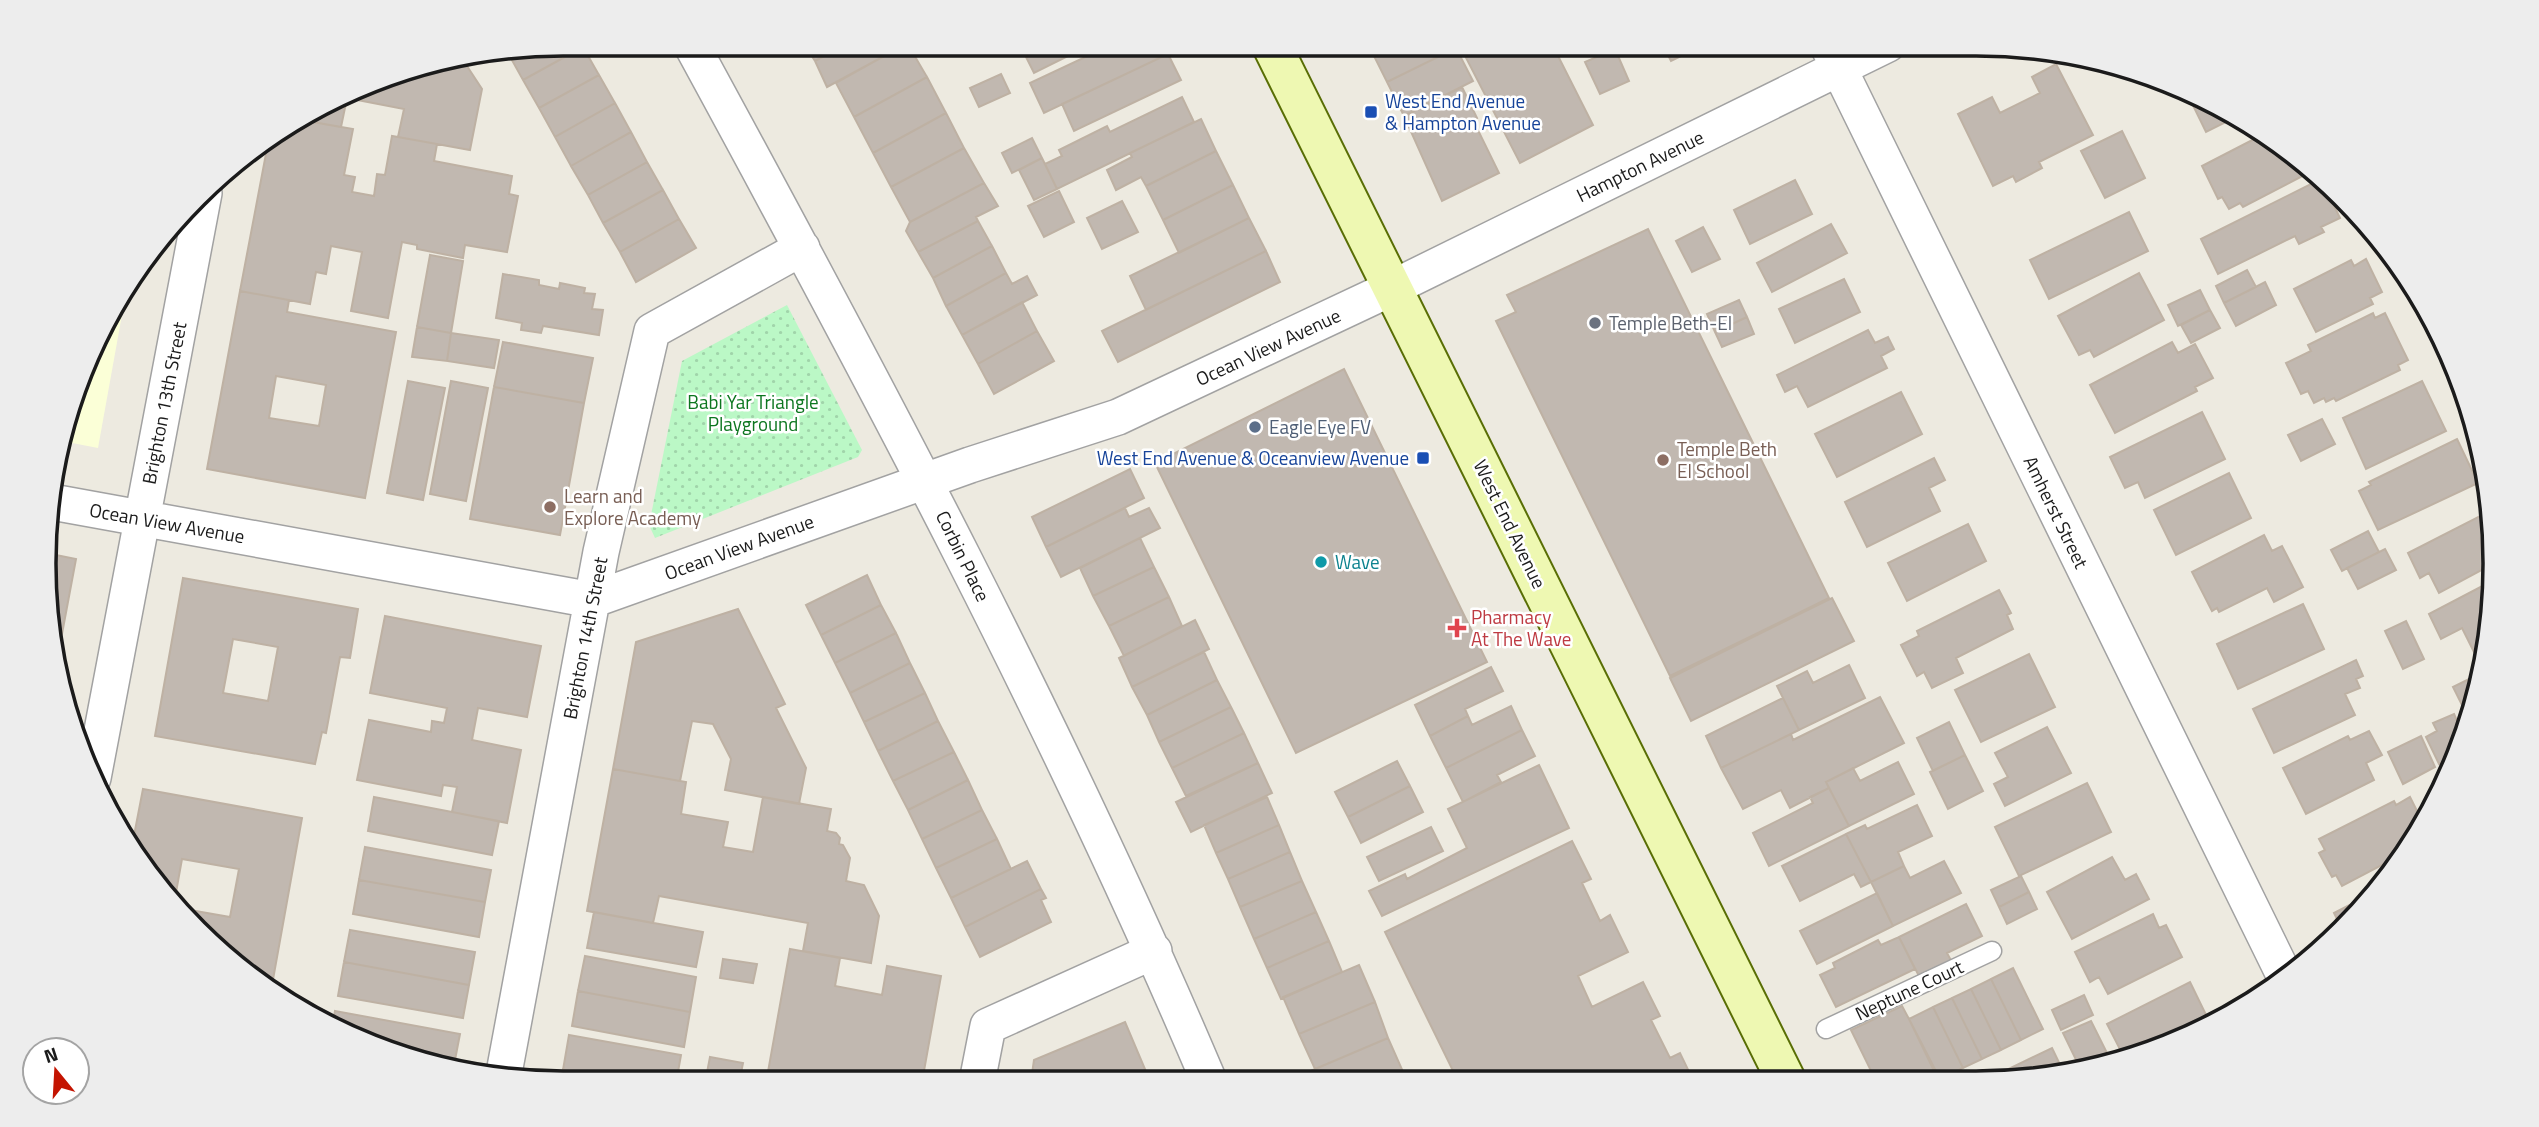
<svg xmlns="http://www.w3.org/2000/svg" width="2539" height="1127" font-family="'Titillium Web',sans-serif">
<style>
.education{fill:#fbffd7}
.park{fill:url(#park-dots)}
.building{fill:#c1b8b0;stroke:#beb1a3;stroke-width:2;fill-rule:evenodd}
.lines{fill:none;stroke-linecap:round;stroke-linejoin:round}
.lane-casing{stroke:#a2a2a2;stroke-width:21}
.street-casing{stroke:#a2a2a2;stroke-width:38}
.secondary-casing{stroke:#596e05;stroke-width:42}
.lane{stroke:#fff;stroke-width:18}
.street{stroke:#fff;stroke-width:35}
.secondary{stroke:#eef8b2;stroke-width:38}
.transit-dot{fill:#1a4fb4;stroke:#fff;stroke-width:2.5}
.worship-dot{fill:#6b7280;stroke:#fff;stroke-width:2.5}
.service-dot{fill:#5c6f8a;stroke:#fff;stroke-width:2.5}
.education-dot{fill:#8d6e63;stroke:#fff;stroke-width:2.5}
.culture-dot{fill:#0f9aa8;stroke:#fff;stroke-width:2.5}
.health-dot{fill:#e0444e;stroke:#fff;stroke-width:2.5}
.labels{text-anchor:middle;stroke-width:5;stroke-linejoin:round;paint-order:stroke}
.transit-label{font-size:19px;fill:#164399;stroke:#fff;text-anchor:start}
.street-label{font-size:19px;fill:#1b1b1b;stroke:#fff}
.worship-label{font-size:19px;fill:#5b616d;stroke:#fff;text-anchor:start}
.park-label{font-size:19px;fill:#0c761f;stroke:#fff}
.service-label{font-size:19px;fill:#4e5e75;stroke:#fff;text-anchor:start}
.education-label{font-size:19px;fill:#785e54;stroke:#fff;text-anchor:start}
.culture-label{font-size:19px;fill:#0d838f;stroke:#fff;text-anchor:start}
.health-label{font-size:19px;fill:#be3a42;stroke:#fff;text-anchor:start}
.rim{fill:none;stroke:#1b1b1b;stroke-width:3.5}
</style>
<defs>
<pattern id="park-dots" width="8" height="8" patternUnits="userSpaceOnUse" patternTransform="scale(1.75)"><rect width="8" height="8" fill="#bbf8c6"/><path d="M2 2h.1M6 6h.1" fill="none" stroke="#a0d4aa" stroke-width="1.8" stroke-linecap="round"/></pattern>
</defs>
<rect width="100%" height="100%" fill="#edeae0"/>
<path class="education" d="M127 287 98 448 62 441 113 304Z"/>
<path class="park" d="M787 305 862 450 858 457 655 538 649 525 682 361Z"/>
<path class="building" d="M564 44H581L583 47 523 80 508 53Z
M804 44H846L815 61Z
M846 44H882L888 54 827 87 815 61Z
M1026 44H1092L1034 73 1021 47Z
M1113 44H1163L1168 54 1044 113 1030 83Z
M1383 44H1441L1446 53 1387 82 1371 50Z
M1459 44H1552L1593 125 1520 163Z
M1643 44H1706L1671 61 1663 45 1647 52Z
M583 47 599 75 539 108 523 80Z
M910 48 927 77 854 117 836 83 888 54Z
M1456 48 1473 81 1404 116 1387 82Z
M1615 49 1629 81 1600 94 1585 62Z
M1168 54 1181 80 1074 131 1062 104Z
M463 60 482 89 470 150 398 137 404 109 347 98 341 127 296 119 396 71Z
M2056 64 2093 135 2039 162 2042 168 2016 182 2013 176 1993 186 1958 114 1992 97 2000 113 2040 93 2032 77Z
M1001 74 1010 93 979 107 970 88Z
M599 75 615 103 555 137 539 108Z
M927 77 946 113 873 153 854 117Z
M1462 87 1477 118 1473 120 1499 173 1442 201 1404 116Z
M2186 91 2236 114 2238 116 2206 132Z
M1182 97 1194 122 1057 189 1045 164 1062 156 1059 150 1107 126 1110 132Z
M615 103 631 132 571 166 555 137Z
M946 113 964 148 891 187 873 153Z
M296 119 353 129 344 175 355 177 352 192 374 196 377 174 385 175 392 136 437 144 434 161 512 176 509 194 518 196 507 252 465 245 463 258 417 249V245L402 242 388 318 351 311 362 252 331 246 326 274 316 272 310 304 240 291 269 138 277 137 278 132Z
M1201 119 1216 151 1146 186 1141 177 1116 190 1107 170 1132 157 1130 153Z
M2122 131 2145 178 2105 198 2081 151Z
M631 132 647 162 588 195 571 166Z
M2264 134 2314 170 2243 207 2240 203 2229 209 2222 197 2218 199 2202 166Z
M1032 138 1042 158 1012 173 1002 153Z
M964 148 984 183 910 222 891 187Z
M1216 151 1233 185 1163 220 1146 186Z
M1042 158 1057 189 1034 200 1019 170Z
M647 162 663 190 603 223 588 195Z
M2323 178 2331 187 2326 189 2340 218 2321 227 2324 232 2299 244 2295 236 2218 274 2201 239Z
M1795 180 1812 214 1750 244 1734 210Z
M984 183 998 206 976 217 978 221 918 252 906 231 910 222Z
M1233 185 1249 218 1179 253 1163 220Z
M663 190 679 219 620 252 603 223Z
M1059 191 1074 222 1044 237 1028 206Z
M1122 201 1138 232 1102 249 1087 218Z
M2129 212 2148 251 2049 299 2030 260Z
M1249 218 1266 251 1146 310 1130 276Z
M679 219 696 248 636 282 620 252Z
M978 221 992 246 933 278 918 252Z
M1831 224 1847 253 1772 292 1757 263Z
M1703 227 1720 259 1692 272 1676 241Z
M1648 229 1829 598 1670 676 1496 321 1516 312 1507 295Z
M992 246 1006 273 946 306 933 278Z
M1266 251 1280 282 1118 362 1102 331Z
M430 255 463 261 451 333 417 327Z
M2366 259 2382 292 2370 298 2373 304 2316 332 2294 289 2351 260 2354 266Z
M2247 270 2256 287 2224 303 2216 286Z
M1006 273 1012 284 1027 276 1037 295 962 335 946 306Z
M2139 273 2164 320 2094 357 2090 350 2079 355 2058 316Z
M503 274 539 280V285L559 289 560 283 585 288 584 293 595 294 592 309 603 310 599 335 543 326 541 333 521 330 522 323 496 318Z
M1844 279 1860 312 1795 343 1779 309Z
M2265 282 2276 305 2236 326 2224 303Z
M2200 290 2210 310 2178 326 2168 305Z
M240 291 289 300 287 312 396 332 365 498 207 469ZM276 376 326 385 319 426 269 418Z
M1739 300 1747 317 1715 332 1707 314Z
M1022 302 1037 331 978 364 962 335Z
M2210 310 2220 328 2191 343 2181 325Z
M2373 313 2375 318 2385 313 2408 360 2398 365 2400 370 2336 401 2334 398 2326 402 2324 398 2314 403 2308 391 2301 394 2286 363 2311 351 2308 345Z
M1747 317 1754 334 1722 347 1715 332Z
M417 327 451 333 447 361 412 357Z
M1868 330 1875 343 1888 337 1894 349 1881 356 1887 368 1808 407 1797 386 1785 392 1777 375Z
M1037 331 1054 361 994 394 978 364Z
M451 333 499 340 494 368 447 361Z
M503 342 593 358 584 403 494 387Z
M2172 342 2178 353 2195 344 2213 378 2195 387 2197 391 2115 433 2090 385Z
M92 360 86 391 81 390Z
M1344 369 1487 662 1296 753 1155 463Z
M408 381 445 388 423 500 387 493Z
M451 381 488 388 466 501 430 494Z
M2422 381 2446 431 2366 469 2343 418Z
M494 387 584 403 560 535 470 519Z
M1901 392 1922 434 1837 477 1815 434Z
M2202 412 2225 459 2145 498 2138 482 2125 488 2110 457Z
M2322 419 2335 444 2301 461 2288 435Z
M2457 439 2478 483 2378 530 2359 491 2371 485 2369 482Z
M1934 458 1945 480 1929 488 1940 511 1867 547 1845 502Z
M1130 469 1144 498 1046 547 1032 517Z
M2229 473 2251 518 2176 555 2154 510Z
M1125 508 1129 517 1149 508 1160 528 1061 577 1046 547Z
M2486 513 2494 530 2493 564 2439 593 2429 573 2420 578 2408 553Z
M1968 524 1986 561 1907 601 1888 563Z
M2368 531 2379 552 2342 571 2331 550Z
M2264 535 2272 551 2282 546 2303 587 2274 602 2267 588 2219 612 2217 608 2212 611 2192 572Z
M1140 538 1154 567 1093 596 1080 568Z
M2385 549 2396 570 2358 589 2347 568Z
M51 554 76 559 56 666 48 632Z
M1154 567 1169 597 1109 626 1093 596Z
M867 575 881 605 821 635 806 605Z
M183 578 358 609 350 658 340 657 326 733 322 732 315 764 155 736ZM233 639 278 647 268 701 223 693Z
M2492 581 2491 632 2484 659 2479 662 2462 628 2441 639 2429 614Z
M1999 590 2011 613 2007 615 2013 629 1956 658 1963 673 1932 688 1924 672 1917 676 1901 645 1919 636 1917 631Z
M1169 597 1182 626 1124 656 1109 626Z
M1832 598 1854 641 1691 721 1670 678Z
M2303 604 2324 649 2238 689 2217 644Z
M881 605 896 633 835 663 821 635Z
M738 609 785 704 776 708 806 768 799 804 725 790 731 759 713 724 692 721 680 781 613 769 636 642Z
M385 616 541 646 527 717 478 708 472 740 521 750 507 823 452 812 457 787 443 785 441 796 357 780 369 720 431 732 432 721 444 723 447 708 370 693Z
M1195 620 1209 649 1132 687 1119 658Z
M2406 621 2424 659 2403 669 2385 631Z
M896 633 910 663 850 693 835 663Z
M1204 652 1217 680 1147 715 1132 687Z
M2029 654 2055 707 1981 742 1955 690Z
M2356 660 2363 676 2356 679 2360 688 2345 694 2355 715 2274 753 2253 709Z
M910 663 925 693 864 722 850 693Z
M1849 665 1865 698 1799 730 1777 686 1807 671 1813 683Z
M1491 667 1503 691 1465 709 1468 716 1430 736 1415 705Z
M2481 673 2470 721 2453 687Z
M1217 680 1231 707 1159 742 1147 715Z
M925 693 938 721 878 751 864 722Z
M1880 697 1904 743 1826 782 1829 788 1790 808 1781 790 1743 809 1721 768 1791 734 1793 740Z
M1783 698 1799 730 1721 768 1706 736Z
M1511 706 1522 730 1446 768 1430 736 1468 716 1472 725Z
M1231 707 1244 733 1172 768 1159 742Z
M2454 714 2464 737 2453 758 2439 764 2426 737 2437 731 2433 723Z
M938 721 954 752 893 781 878 751Z
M1949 722 1965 755 1933 771 1917 738Z
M2047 727 2071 773 2005 806 1994 784 2008 777 1995 753Z
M1522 730 1535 756 1497 775 1501 782 1463 802 1446 768Z
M2369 731 2382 755 2366 763 2374 780 2306 814 2283 768 2348 736 2350 740Z
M1244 733 1258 763 1186 796 1172 768Z
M2421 736 2435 767 2403 784 2388 752Z
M954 752 968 780 908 810 893 781Z
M1965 755 1983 791 1948 809 1930 772Z
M1397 761 1410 786 1348 817 1335 792Z
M1898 762 1914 794 1849 826 1826 782 1853 768 1860 781Z
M1258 763 1272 793 1191 832 1176 802Z
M1539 765 1569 828 1382 916 1369 891 1405 874 1407 879 1467 848 1448 809Z
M613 769 686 782 681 814 728 822 723 847 753 852 763 797 831 809 827 831 836 833 840 838 839 844 843 845 850 858 846 881 864 885 879 916 871 963 803 951 808 923 659 896 653 923 587 911Z
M968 780 982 810 922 839 908 810Z
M2087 783 2111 832 2019 876 1995 827Z
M1410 786 1423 812 1361 843 1348 817Z
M1829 788 1849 826 1769 866 1753 833 1813 803 1810 797Z
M143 789 302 818 272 985 261 983 221 955 184 909 230 917 239 869 182 859 175 898 132 846Z
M374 797 499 821 492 855 368 831Z
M1267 797 1279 825 1216 853 1204 825Z
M2410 797 2421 819 2401 855 2342 886 2336 875 2332 877 2319 853 2325 850 2319 839 2394 801 2396 805Z
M1917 805 1932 836 1898 852 1904 866 1871 882 1846 834 1865 825 1867 829Z
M982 810 997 839 936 868 922 839Z
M1279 825 1290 852 1228 879 1216 853Z
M1431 827 1443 851 1379 881 1367 857Z
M1846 834 1871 882 1861 887 1854 874 1800 901 1782 866Z
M997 839 1011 869 951 898 936 868Z
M1572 841 1591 879 1582 883 1600 921 1610 915 1628 952 1578 976 1592 1007 1643 982 1660 1016 1651 1020 1670 1058 1680 1053 1693 1080 1458 1081 1385 932Z
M365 847 491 870 485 902 359 880Z
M1290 852 1302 881 1240 907 1228 879Z
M2112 857 2125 880 2136 874 2149 899 2072 939 2047 892Z
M1027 861 1041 889 965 927 951 898Z
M1944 861 1961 893 1893 926 1871 882 1904 866 1910 878Z
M2021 876 2029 892 1999 907 1991 890Z
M359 880 485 902 479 937 353 914Z
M1302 881 1316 912 1254 939 1240 907Z
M1041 889 1046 898 1041 900 1051 922 980 957 965 927Z
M2029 892 2037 909 2007 924 1999 907Z
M2375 892 2341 927 2334 913Z
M1877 893 1893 926 1817 964 1800 931Z
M1966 904 1982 936 1947 953 1954 966 1922 982 1899 937Z
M594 912 703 932 696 967 587 948Z
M1316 912 1329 941 1267 968 1254 939Z
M2153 914 2159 928 2166 925 2182 957 2108 994 2099 977 2090 982 2075 952Z
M350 930 475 952 469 985 344 962Z
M1899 937 1915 969 1836 1007 1820 975 1835 968 1833 963 1878 940 1881 945Z
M1329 941 1342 972 1281 999 1267 968Z
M790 949 840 958 835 986 882 995 887 966 941 976 922 1082H863L819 1074 818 1082 766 1083Z
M585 956 696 977 690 1012 578 991Z
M723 959 757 964 753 983 720 978Z
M344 962 469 985 463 1018 338 996Z
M1359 965 1375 1002 1299 1034 1283 997Z
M2013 968 2043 1029 2021 1040 1991 979Z
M1991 979 2021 1040 2001 1050 1971 989Z
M2190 982 2210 1023 2172 1044 2124 1057 2107 1024Z
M1971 989 2001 1050 1982 1059 1952 998Z
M578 991 690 1012 684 1047 572 1026Z
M2084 995 2093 1015 2061 1030 2052 1010Z
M1952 998 1982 1059 1963 1068 1933 1007Z
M1375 1002 1388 1038 1315 1069 1299 1034Z
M1902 1006 1909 1019 1938 1079H1875L1851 1030Z
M1933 1007 1963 1068 1940 1079 1909 1019Z
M335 1011 460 1034 454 1065 396 1056 332 1027Z
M2091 1021 2107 1053 2079 1066 2063 1033Z
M1125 1022 1150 1081 1016 1082 1017 1079 1031 1081 1034 1060Z
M569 1035 681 1055 676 1083H637L563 1070Z
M1388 1038 1404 1074 1389 1081H1296L1294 1078Z
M2052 1048 2064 1073 2044 1079H1988Z
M710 1057 743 1063 739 1083H705Z
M563 1070 637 1083H561Z"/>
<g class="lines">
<g class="lane-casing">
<path id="lane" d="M1826 1029 1992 951"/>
</g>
<g class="street-casing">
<path id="street" d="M691 44C876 384 1058 725 1209 1081
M1827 44 2286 979
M52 502 592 600 970 465 1118 417 1392 288 1888 44
M93 778 204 193
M504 1073 601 552 652 331 802 248
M977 1082 988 1026 1154 951"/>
</g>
<g class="secondary-casing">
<path id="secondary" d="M1271 44 1786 1080"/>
</g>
<use href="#lane" class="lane"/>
<use href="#street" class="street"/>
<use href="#secondary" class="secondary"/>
</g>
<g class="transit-dot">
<rect x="1364" y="105" width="14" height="14" rx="3.5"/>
<rect x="1416" y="451" width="14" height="14" rx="3.5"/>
</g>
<circle class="worship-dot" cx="1595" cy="323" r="7"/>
<circle class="service-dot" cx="1255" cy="427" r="7"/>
<g class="education-dot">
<circle cx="1663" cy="460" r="7"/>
<circle cx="550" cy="507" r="7"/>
</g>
<circle class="culture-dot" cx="1321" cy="562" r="7"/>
<path class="health-dot" d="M1453.5 617.5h7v7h7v7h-7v7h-7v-7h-7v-7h7z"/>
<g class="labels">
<g class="transit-label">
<text x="1385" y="108">West End Avenue<tspan x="1385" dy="22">&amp; Hampton Avenue</tspan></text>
<text x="1409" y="465" text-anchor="end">West End Avenue &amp; Oceanview Avenue</text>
</g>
<g class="street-label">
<text transform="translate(1640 166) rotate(-26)" y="7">Hampton Avenue</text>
<text transform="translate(1268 347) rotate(-25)" y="7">Ocean View Avenue</text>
<text transform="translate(164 403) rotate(-79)" y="7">Brighton 13th Street</text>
<text transform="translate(2056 512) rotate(64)" y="7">Amherst Street</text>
<text transform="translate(167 523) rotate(10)" y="7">Ocean View Avenue</text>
<text transform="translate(1510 524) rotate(64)" y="7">West End Avenue</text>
<text transform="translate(739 547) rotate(-20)" y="7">Ocean View Avenue</text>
<text transform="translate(963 556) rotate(64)" y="7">Corbin Place</text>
<text transform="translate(585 638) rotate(-79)" y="7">Brighton 14th Street</text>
<text transform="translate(1909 990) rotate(-25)" y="7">Neptune Court</text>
</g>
<g class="worship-label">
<text x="1609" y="330">Temple Beth-El</text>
</g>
<g class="park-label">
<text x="753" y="409">Babi Yar Triangle<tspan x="753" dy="22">Playground</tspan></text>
</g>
<g class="service-label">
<text x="1269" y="434">Eagle Eye FV</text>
</g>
<g class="education-label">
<text x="1677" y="456">Temple Beth<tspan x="1677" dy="22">El School</tspan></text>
<text x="564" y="503">Learn and<tspan x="564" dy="22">Explore Academy</tspan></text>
</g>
<g class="culture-label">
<text x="1335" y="569">Wave</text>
</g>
<g class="health-label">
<text x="1471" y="624">Pharmacy<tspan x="1471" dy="22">At The Wave</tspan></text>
</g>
</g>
<path d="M0 0H2539V1127H0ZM563 56H1976A507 507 0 0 1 2483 563V564A507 507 0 0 1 1976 1071H563A507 507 0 0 1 56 564V563A507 507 0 0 1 563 56Z" fill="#ededed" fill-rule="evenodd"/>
<path class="rim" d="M563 56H1976A507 507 0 0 1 2483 563V564A507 507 0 0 1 1976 1071H563A507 507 0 0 1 56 564V563A507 507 0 0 1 563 56Z"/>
<g transform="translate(56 1071) rotate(342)"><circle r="33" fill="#ffffff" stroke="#a4a4a4" stroke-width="2"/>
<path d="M0-5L12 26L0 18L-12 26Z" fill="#c41401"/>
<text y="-10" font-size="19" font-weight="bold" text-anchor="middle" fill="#1b1b1b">N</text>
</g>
</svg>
